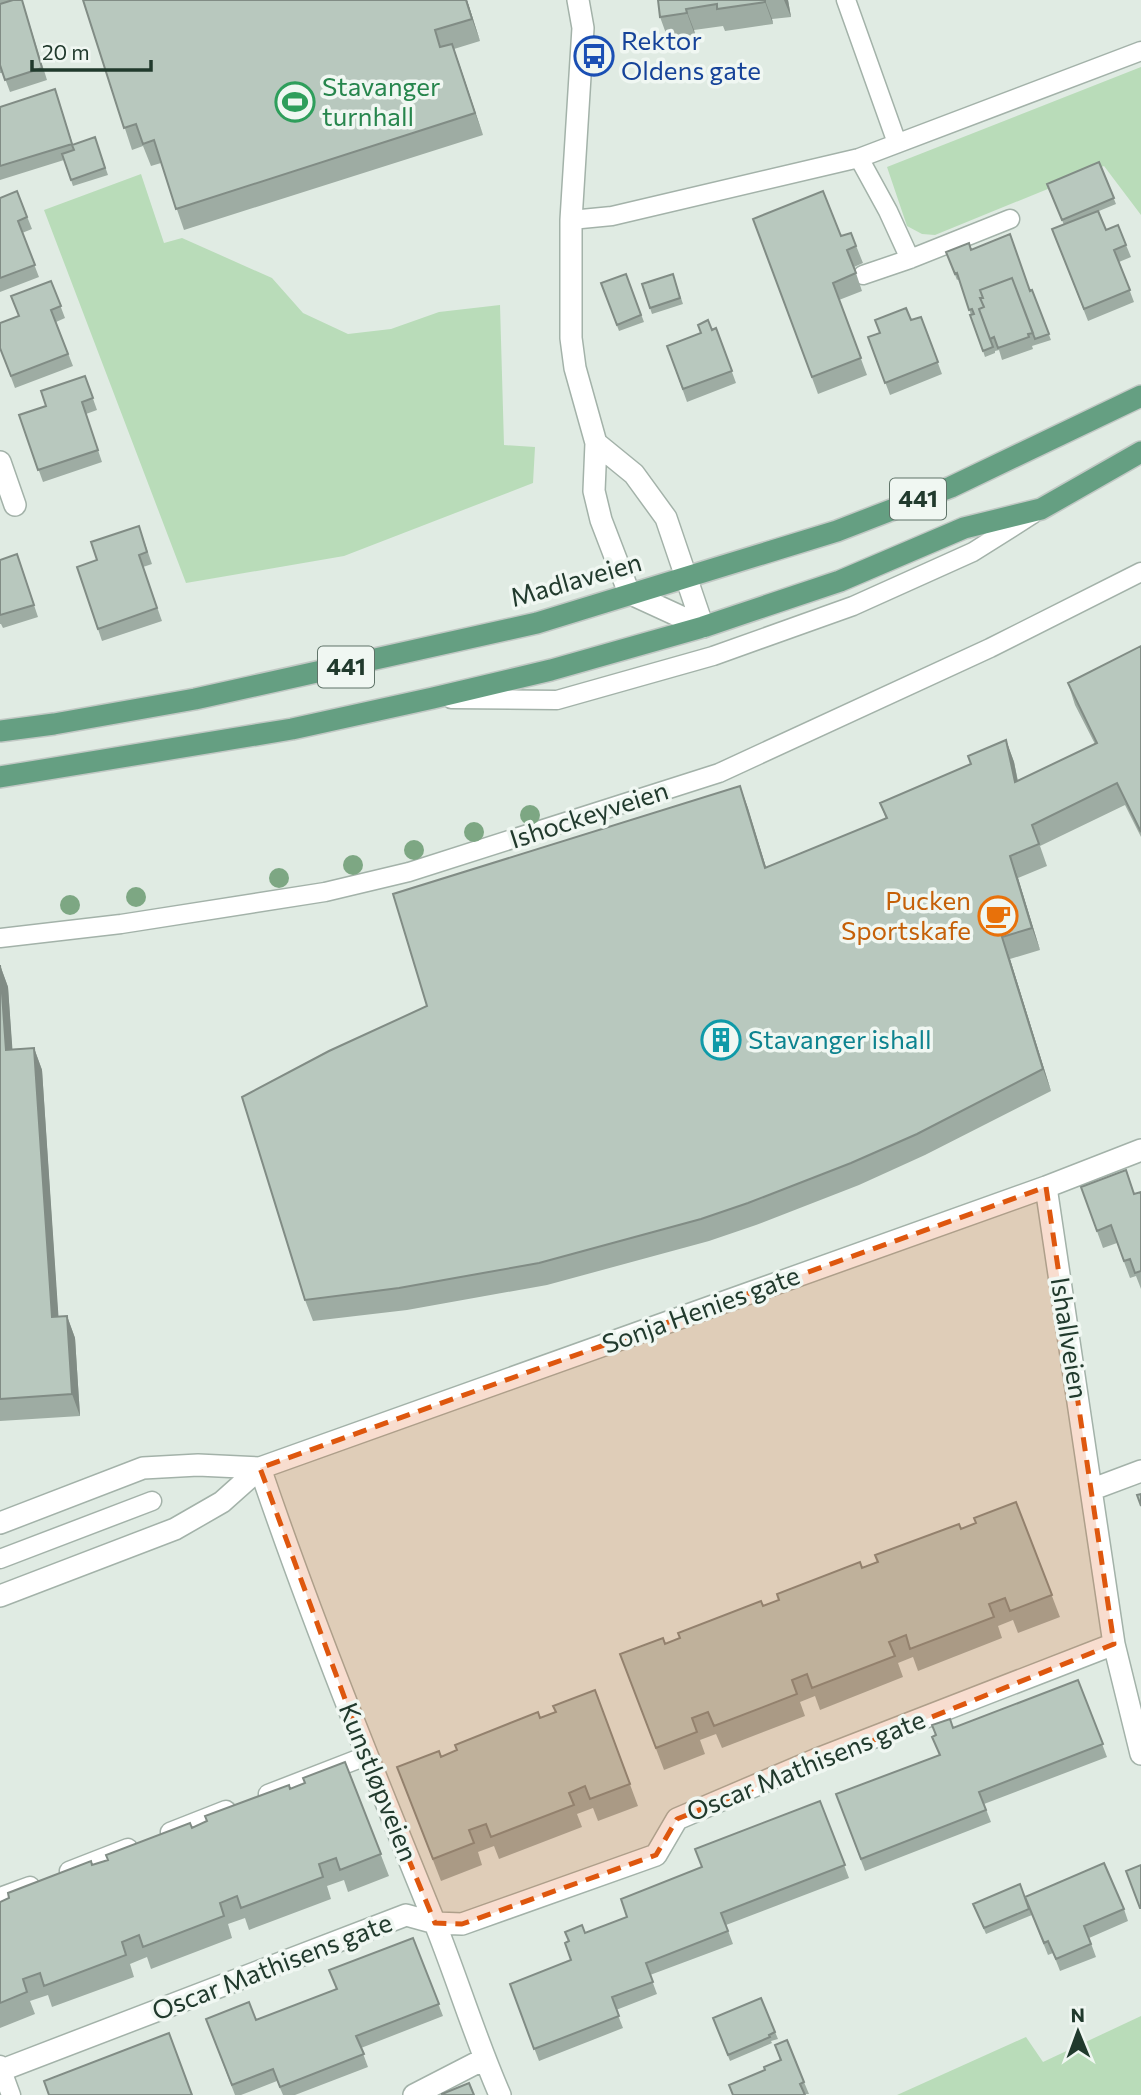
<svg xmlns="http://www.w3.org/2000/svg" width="1141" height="2095" font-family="Commissioner,sans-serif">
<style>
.green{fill:#b9dcb9}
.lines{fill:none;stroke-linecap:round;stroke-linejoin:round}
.service-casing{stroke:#a3b2a9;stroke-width:21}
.minor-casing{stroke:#a3b2a9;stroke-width:24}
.primary-casing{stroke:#c1c8c4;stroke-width:24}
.service{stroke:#fff;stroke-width:18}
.minor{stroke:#fff;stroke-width:21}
.primary{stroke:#659f82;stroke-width:21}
.tree{fill:#7da783}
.wall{fill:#9eaca3}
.shaded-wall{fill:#818c85}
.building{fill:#b8c8be;stroke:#818c85;stroke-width:2}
.marked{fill:#de570e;fill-opacity:0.2;stroke:#de570e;stroke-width:5;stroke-dasharray:14 9;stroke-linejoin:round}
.labels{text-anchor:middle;stroke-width:7;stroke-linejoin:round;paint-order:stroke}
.shield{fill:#f0f7f2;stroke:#5f7368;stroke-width:2}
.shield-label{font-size:24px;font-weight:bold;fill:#213a2d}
.transit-label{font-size:26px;fill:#164399;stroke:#f0f7f2;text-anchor:start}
.leisure-label{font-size:26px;fill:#27864d;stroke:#f0f7f2;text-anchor:start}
.street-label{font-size:26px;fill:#213a2d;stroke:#f0f7f2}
.food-label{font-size:26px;fill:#c56008;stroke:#f0f7f2;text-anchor:end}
.culture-label{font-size:26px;fill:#0d838f;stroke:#f0f7f2;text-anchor:start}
</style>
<rect width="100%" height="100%" fill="#e0ebe3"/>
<path class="green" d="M1141 67V215L1104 166 935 235 922 234 907 226 887 167Z
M141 174 164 243 182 238 272 278 303 313 348 334 391 329 439 312 500 305 504 445 535 447 533 483 344 556 186 583 44 210Z
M1141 2016V2095H897L1026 2037 1043 2062Z"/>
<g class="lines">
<g class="service-casing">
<path id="service" d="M846 0 897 143
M859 158 888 211 910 259 863 275
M571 220 612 216 859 158 1141 51
M910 259 1010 219
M451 699 557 700 713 656 853 606 973 552 1033 514
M0 938 121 924 325 892 409 872 719 773 990 648 1141 572
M0 1559 152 1501
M268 1794 366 1756
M170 1832 226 1810
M69 1871 128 1848
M0 1897 30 1886
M0 2065 11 2095"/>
</g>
<g class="minor-casing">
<path id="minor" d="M578 0 583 28 571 220V338L575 368 596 443 594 491 601 520 629 593 703 627
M596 443 634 474 666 518 703 627
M0 462 15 505
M1046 1187 1114 1644 1141 1754
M260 1468C312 1621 373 1771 434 1921 457 1978 475 2038 500 2095
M1093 1489 1141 1471
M0 1523 143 1468 198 1465 260 1468
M0 1596 175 1529 222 1502 260 1468 1046 1187 1141 1150
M2 2070 406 1915 435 1923 462 1924 656 1855 677 1819 815 1760 1114 1644
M414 2095 484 2059"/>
</g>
<g class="primary-casing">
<path id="primary" d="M0 731 54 724 195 699 537 623 837 531 951 487 1141 396
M0 777 292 729 433 698 551 670 703 627 840 581 964 528 1041 509 1141 452"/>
</g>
<use href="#service" class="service"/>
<use href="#minor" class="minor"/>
<use href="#primary" class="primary"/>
</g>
<g class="tree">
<circle cx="530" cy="815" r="10"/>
<circle cx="474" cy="832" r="10"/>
<circle cx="414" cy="850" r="10"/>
<circle cx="353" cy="865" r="10"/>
<circle cx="279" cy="878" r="10"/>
<circle cx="136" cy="897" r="10"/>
<circle cx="70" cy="905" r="10"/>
</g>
<path class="wall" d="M0 0H23H22L47 80 10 92 3 73H0Z
M83 0H467L480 41 454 49 483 135 184 230 161 163 151 166 143 146 132 150Z
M658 0H788L791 17 772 19 773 24 725 31 723 26 694 30 695 35 668 39 660 17Z
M55 89 73 145 95 137 108 175 73 186 64 160 0 180V107Z
M1099 162 1116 204 1099 211 1106 230 1126 245 1131 257 1119 262 1134 302 1088 321 1052 229 1064 225 1047 184Z
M17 191 32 229 22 233 39 277 0 292V198Z
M753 219 841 236 851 233 863 263 854 267 862 291 839 300 867 375 818 394Z
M971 250 1030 291 1032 290 1051 340 1032 346 1033 349 1002 360 999 350 995 351V353L985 357 959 279 957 280 946 252Z
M626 274 644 322 619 331 601 283Z
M673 274 683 304 652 314 642 284Z
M51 281 65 318 56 322 73 366 15 388 0 348 19 317Z
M921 317 942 374 890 395 868 337Z
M716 328 736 383 687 402 667 346Z
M85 376 97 410 86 414 102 462 43 482 19 415 46 406Z
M139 526 152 564 143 567 162 621 102 641 77 567 97 560Z
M17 554 38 617 3 628 1 624H0V560Z
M1141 646V837L1125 805 1040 846 1047 866 1018 878 1040 950 1010 959 1051 1091 925 1155 859 1185 756 1225 709 1241 547 1285 407 1310 313 1321 305 1300 427 1006 740 786 766 867 886 819 880 803 971 764 1006 740 1014 762 1018 781 1095 744 1075 705 1068 683Z
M0 965 8 987 12 1049 34 1048 42 1070 58 1317 67 1316 75 1338 80 1416 0 1421Z
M1081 1187 1134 1194 1141 1192V1289L1136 1276 1130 1278 1117 1243 1103 1248Z
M1016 1502 1060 1617 1018 1633 1013 1620 998 1626 1002 1638 918 1671 913 1657 898 1663 903 1677 820 1710 815 1696 800 1702 805 1716 722 1748 716 1734 700 1740 705 1754 664 1770 620 1654 665 1644 961 1529 976 1523Z
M1078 1680 1107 1757 984 1804 991 1822 865 1871 836 1794 939 1755 953 1728Z
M595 1690 638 1806 598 1821 593 1808 577 1814 582 1827 499 1859 494 1846 478 1852 482 1865 441 1881 397 1767 441 1757 556 1712Z
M345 1762 389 1876 348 1892 344 1880 327 1886 331 1899 249 1930 245 1918 228 1924 232 1938 151 1969 147 1957 130 1964 134 1977 52 2007 48 1995 30 2001 35 2014 0 2028V1902L290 1789 305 1783Z
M820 1801 849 1878 726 1925 733 1944 650 1975 657 1994 616 2010 623 2028 539 2061 510 1984 571 1960 585 1933 627 1917 702 1867Z
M973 1904 1124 1909 1128 1921 1089 1938 1096 1957 1060 1971 1053 1953 1048 1955 1032 1915 986 1934Z
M413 1938 443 2016 361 2048 368 2067 295 2095H283L277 2081 241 2095H235L206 2019 256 2020 336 1989Z
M761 1998 778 2039 771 2041 772 2043 730 2061 713 2018Z
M775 2045 804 2082 809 2094 733 2095 780 2060Z"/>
<path class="shaded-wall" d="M466 0H467L480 41 472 19Z
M765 0 772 19 773 24 765 2Z
M784 0H788L791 17Z
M686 9 694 30 695 35 687 13Z
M452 44 460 66 483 135 475 113Z
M1006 740 1014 762 1022 804 1015 782Z
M740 786 748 808 773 890 765 868Z
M1010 856 1018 878 1040 950 1032 928Z
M1002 937 1010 959 1051 1091 1043 1069Z
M0 965 8 987 14 1071 6 1050Z
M34 1048 42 1070 60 1339 52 1317Z
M67 1316 75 1338 80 1416 72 1394Z"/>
<path class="building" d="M13 0H22L42 68 5 80 0 65V4Z
M83 0H466L472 19 435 30 440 47 452 44 475 113 176 209 154 140 143 144 136 124 124 128Z
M658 0H765V2L717 9V4L686 9 687 13 660 17Z
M55 89 72 144 0 166V107Z
M95 137 105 168 71 180 62 154 74 150 72 145Z
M1099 162 1114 198 1062 220 1047 184Z
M17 191 27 217 18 221 35 265 0 278V198Z
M823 191 841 236 851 233 856 246 847 250 856 273 833 283 861 358 812 377 753 219Z
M1098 211 1106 230 1118 225 1126 245 1114 250 1130 290 1084 309 1052 229Z
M1010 234 1030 291 1032 290 1049 334 1035 339 1012 278 980 290 983 298H980L984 307 979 309 993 347 983 351 970 315 974 314 972 309 969 310 957 273 955 274 946 252 969 243 971 250Z
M626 274 641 315 617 325 601 283Z
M673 274 680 298 650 308 642 284Z
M1012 278 1033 333 1028 334 1029 337 998 348 994 337 990 339 979 309 984 307 980 298H983L980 290Z
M51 281 61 306 51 310 68 354 11 376 0 348V323L19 316 11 296Z
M906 308 911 320 921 317 938 362 885 383 868 337 880 333 875 320Z
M708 320 712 330 716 328 732 371 683 389 667 346 701 333 698 325Z
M85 376 93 398 82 402 98 450 38 470 19 415 46 406 41 391Z
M139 526 147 552 139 555 157 608 98 629 77 567 97 560 91 542Z
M17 554 34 605 0 615V560Z
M1141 646V832L1117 783 1032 825 1039 844 1010 856 1032 928 1002 937 1043 1069 917 1134 851 1163 748 1203 701 1219 539 1263 399 1288 305 1300 242 1097 329 1051 427 1006 393 894 740 786 765 868 887 818 880 803 971 764 968 756 1006 740 1015 782 1097 743 1068 683Z
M0 965 6 1050 34 1048 52 1317 67 1316 72 1394 0 1399Z
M1126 1170 1134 1194 1141 1192V1271L1135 1273 1130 1259 1124 1261 1111 1225 1097 1231 1081 1187Z
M1141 1494V1506L1137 1495Z
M1016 1502 1052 1595 1010 1611 1005 1598 989 1604 994 1617 910 1649 906 1635 889 1642 895 1656 812 1688 807 1674 792 1680 797 1694 714 1726 708 1712 692 1718 697 1732 656 1748 620 1654 663 1638 665 1644 680 1638 678 1633 761 1601 763 1606 779 1600 777 1594 860 1562 862 1568 878 1562 875 1555 959 1524 961 1529 976 1523 974 1518Z
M1078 1680 1103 1744 979 1792 986 1810 861 1859 836 1794 940 1755 932 1737 936 1735 932 1725 950 1719 953 1728Z
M595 1690 630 1784 590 1799 585 1786 569 1793 574 1805 491 1837 486 1824 469 1830 474 1843 433 1859 397 1767 439 1751 441 1757 457 1750 455 1745 538 1712 540 1718 556 1712 553 1706Z
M345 1762 381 1854 340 1870 336 1858 319 1864 323 1877 241 1908 237 1896 220 1903 224 1916 143 1947 139 1935 122 1942 126 1955 44 1986 40 1973 23 1979 27 1992 0 2003V1902L9 1898 8 1893 91 1861 92 1865 108 1860 106 1855 190 1823 192 1828 207 1821 205 1816 289 1785 290 1789 305 1783 303 1778Z
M820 1801 845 1865 721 1913 728 1931 646 1963 653 1982 612 1997 619 2016 534 2049 510 1984 571 1960 565 1943 569 1941 565 1932 582 1925 585 1933 627 1917 621 1899 702 1867 695 1849Z
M1104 1863 1124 1909 1084 1926 1091 1944 1056 1959 1048 1941 1044 1943 1025 1897Z
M1141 1865V1908H1140L1126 1871Z
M1020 1884 1029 1909 984 1928 973 1904Z
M413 1938 439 2004 356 2036 364 2054 280 2087 273 2069 232 2085 206 2019 249 2002 256 2020 337 1989 329 1970Z
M761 1998 775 2032 769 2035 770 2037 728 2055 713 2018Z
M169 2033 192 2095H49L44 2081Z
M787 2040 804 2082 800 2084 805 2095H733L729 2085 765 2070 764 2067 781 2060 775 2045Z
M469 2083 474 2095H442V2094Z"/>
<path class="marked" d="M1046 1187 1114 1644 677 1819 656 1855 462 1924 435 1923 366 1756 260 1468Z"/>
<defs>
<g id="bus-ring" transform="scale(2.0125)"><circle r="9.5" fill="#f0f7f2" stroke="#1a4fb4" stroke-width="1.5"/><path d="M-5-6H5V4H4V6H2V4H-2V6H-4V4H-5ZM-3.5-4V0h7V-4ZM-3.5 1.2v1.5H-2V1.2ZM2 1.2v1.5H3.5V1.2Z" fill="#1a4fb4"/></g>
<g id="stadium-ring" transform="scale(2.0125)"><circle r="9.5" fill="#f0f7f2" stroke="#2e9e5b" stroke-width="1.5"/><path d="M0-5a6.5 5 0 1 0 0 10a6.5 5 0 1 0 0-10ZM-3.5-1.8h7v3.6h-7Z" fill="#2e9e5b"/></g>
<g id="cafe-ring" transform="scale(2.0125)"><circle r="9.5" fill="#f0f7f2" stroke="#e8710a" stroke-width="1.5"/><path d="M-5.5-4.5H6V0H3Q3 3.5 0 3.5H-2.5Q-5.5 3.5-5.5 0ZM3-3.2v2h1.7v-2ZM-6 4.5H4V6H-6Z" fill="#e8710a"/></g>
<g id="building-ring" transform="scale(2.0125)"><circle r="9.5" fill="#f0f7f2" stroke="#0f9aa8" stroke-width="1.5"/><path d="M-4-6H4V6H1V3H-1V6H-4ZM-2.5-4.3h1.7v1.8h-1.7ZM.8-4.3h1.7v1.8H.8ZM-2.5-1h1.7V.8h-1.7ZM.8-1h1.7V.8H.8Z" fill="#0f9aa8"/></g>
</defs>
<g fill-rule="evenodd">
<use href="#bus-ring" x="594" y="56"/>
<use href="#stadium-ring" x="295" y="102"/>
<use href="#cafe-ring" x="998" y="916"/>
<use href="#building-ring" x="721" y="1040"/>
</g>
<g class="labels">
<g class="shield">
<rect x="890" y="478.5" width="56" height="41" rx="5"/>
<rect x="318" y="646.5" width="56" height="41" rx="5"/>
</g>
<g class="shield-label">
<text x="918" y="507">441</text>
<text x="346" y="675">441</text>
</g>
<g class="transit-label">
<text x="621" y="50">Rektor<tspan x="621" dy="30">Oldens gate</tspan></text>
</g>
<g class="leisure-label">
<text x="322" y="96">Stavanger<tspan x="322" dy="30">turnhall</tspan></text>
</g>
<g class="street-label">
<text transform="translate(576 580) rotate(-16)" y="9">Madlaveien</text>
<text transform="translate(589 815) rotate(-18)" y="9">Ishockeyveien</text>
<text transform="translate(701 1310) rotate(-20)" y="9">Sonja Henies gate</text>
<text transform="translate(1069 1338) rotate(81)" y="9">Ishallveien</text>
<text transform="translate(806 1766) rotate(-22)" y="9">Oscar Mathisens gate</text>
<text transform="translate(378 1782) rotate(68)" y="9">Kunstløpveien</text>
<text transform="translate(272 1967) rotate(-21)" y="9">Oscar Mathisens gate</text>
</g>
<g class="food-label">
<text x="971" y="910">Pucken<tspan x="971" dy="30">Sportskafe</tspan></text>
</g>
<g class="culture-label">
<text x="748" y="1049">Stavanger ishall</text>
</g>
</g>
<g transform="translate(1078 2032) rotate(359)" stroke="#f0f7f2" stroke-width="5" paint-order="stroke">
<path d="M0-5L12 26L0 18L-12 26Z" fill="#213a2d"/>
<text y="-10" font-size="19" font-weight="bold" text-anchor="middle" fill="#213a2d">N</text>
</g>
<path d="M32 60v10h119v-10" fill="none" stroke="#213a2d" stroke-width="3.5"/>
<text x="42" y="60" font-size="21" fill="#213a2d" stroke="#f0f7f2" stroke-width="5" paint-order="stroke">20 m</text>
</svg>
